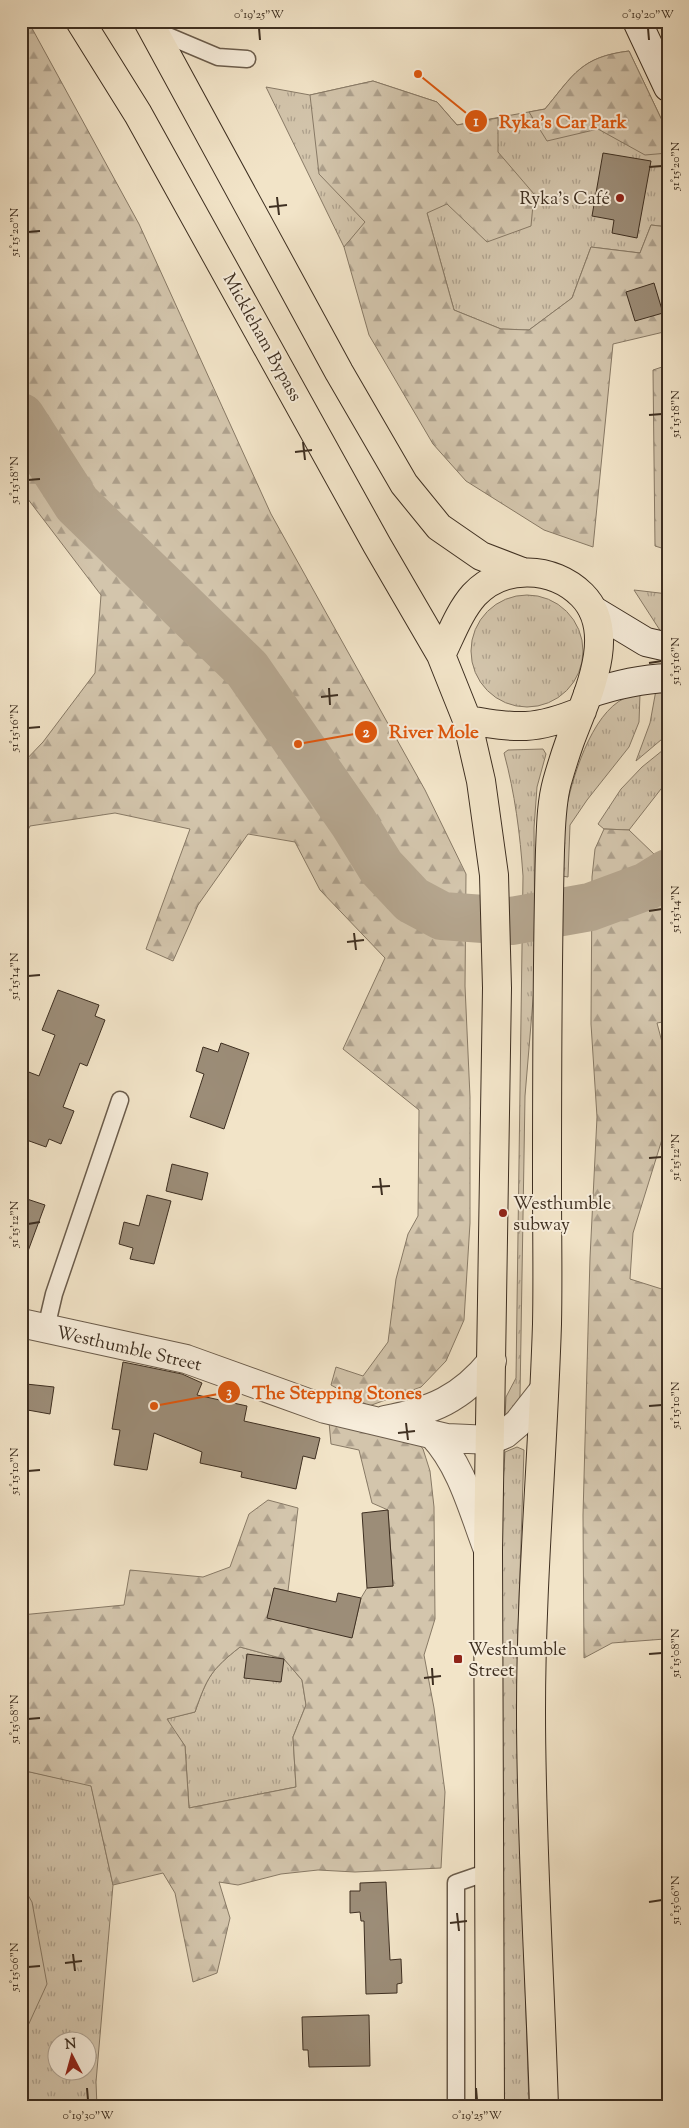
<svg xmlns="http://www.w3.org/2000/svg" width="689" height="2128" font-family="'Sorts Mill Goudy',serif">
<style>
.grass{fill:url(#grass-tufts);stroke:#887a66;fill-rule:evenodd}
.forest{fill:url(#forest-firs);stroke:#887a66;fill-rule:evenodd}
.pitch{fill:#d3c5ac;stroke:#887a66}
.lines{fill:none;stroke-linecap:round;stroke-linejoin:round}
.river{stroke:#b5a68f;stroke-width:48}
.building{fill:#9c8d78;stroke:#3e2f21}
.service-casing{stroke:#6b5c4b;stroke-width:19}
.minor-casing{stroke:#6b5c4b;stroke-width:30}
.secondary-casing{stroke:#3e2f21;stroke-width:30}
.trunk-casing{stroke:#3e2f21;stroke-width:30}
.service{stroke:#f7eddb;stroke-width:16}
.minor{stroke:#f7eddb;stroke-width:28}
.secondary{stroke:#f7eddb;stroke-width:28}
.trunk{stroke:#f2e4c8;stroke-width:28}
.ticks{fill:none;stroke:#3e2f21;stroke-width:2}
.poi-dot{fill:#8f2418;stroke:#f7eddb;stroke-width:2}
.labels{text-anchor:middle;stroke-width:4;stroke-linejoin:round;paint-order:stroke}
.poi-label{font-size:18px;fill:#3e2f21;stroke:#f7eddb;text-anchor:start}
.street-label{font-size:18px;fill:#3e2f21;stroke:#f7eddb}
.leader{fill:none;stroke:#e0570d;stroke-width:2}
.callout-dot{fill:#e0570d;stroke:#f7eddb;stroke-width:2}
.mark-label{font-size:15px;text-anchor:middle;font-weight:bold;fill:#fff}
.callout-label{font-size:19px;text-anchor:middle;font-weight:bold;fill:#e0570d;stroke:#f7eddb;stroke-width:4;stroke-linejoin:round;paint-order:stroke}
.neatline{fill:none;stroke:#3e2f21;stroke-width:2}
.ticks-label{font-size:12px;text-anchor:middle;fill:#3e2f21}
</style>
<defs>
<pattern id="grass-tufts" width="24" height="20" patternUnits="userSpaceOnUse" patternTransform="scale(1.25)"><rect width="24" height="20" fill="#d3c5ac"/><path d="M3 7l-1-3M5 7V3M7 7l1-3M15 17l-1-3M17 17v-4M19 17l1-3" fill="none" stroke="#ada08c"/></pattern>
<pattern id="forest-firs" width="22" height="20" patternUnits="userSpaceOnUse" patternTransform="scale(1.25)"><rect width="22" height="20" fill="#d3c5ac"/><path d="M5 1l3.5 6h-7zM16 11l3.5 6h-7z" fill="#ada08c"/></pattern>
</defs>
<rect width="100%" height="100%" fill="#f2e4c8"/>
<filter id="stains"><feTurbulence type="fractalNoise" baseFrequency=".004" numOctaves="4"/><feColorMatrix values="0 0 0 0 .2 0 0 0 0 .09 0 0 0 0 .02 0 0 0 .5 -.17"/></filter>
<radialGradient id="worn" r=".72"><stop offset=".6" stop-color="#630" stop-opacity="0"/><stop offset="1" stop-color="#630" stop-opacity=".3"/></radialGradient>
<path class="grass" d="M629 51 668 133V227L651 225 640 253 591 247 572 298 529 330 501 329 454 310 427 213 378 209 344 247 266 87 310 95 373 81 437 102 457 125 545 109C574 74 581 57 629 51Z
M634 590 668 594V635H663Z
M471 651a56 56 0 1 1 112 0a56 56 0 1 1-112 0Z
M668 688V734L636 761 650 723 656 690Z
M640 694 639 722 629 747 587 800 570 825 568 877 562 876C563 856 562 835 565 815 571 781 591 713 625 698 629 696 635 695 640 694Z
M668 746V780L629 830 604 829 598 824 621 789 642 767Z
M543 749 546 754 537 787 534 828 535 976 525 1096 520 1396 519 1405 505 1417 506 1397 516 1378 523 876C520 833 515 794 504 753L508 750Z
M517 1447 524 1450 518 1633V1761L529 2107H503L501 1698 503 1485 505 1452Z
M240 1647 284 1659 302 1680 306 1705 293 1737 296 1787 189 1808 185 1746 166 1719 195 1712C207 1677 211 1670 240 1647Z
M21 1770 91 1785 113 1885 96 2082 97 2107H21ZM58 2040H88V2070H58Z"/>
<path class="forest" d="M21 21H28L139 224 271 514 425 790 466 874 465 986 470 1097V1223L464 1320 446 1361 421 1387 369 1406 331 1385 336 1367 363 1376 388 1342 396 1279 408 1234 418 1216 419 1110 343 1049 385 958 320 890 295 842 248 834 198 905 173 961 146 949 190 829 115 813 30 826 21 844V765L43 742 95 673 101 595 21 490Z
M629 51 668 133V153L645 155 598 129 547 141 529 112 545 109C574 74 581 57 629 51Z
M373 81 437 102 457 125 498 118V152L534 194 531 226 487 242 447 204 427 213 454 310 501 329 529 330 572 298 591 247 640 253 651 225 668 227V331L613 344 593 547 544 530 466 481 433 444 369 335 344 247 365 222 319 174 310 95Z
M662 367 668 404V550L655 546 653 370Z
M604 829 629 830 656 856 668 844V1021L657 1023 668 1065V1120L633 1233 630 1279 668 1291V1635L665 1639 612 1643 584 1658 583 1515 590 1258 597 1117 591 1024 592 877 595 849Z
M329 1422 415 1439 423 1449 430 1471 434 1507 435 1619 424 1655 434 1708 445 1792 441 1868 355 1872 318 1870 281 1874 238 1885 219 1882 230 1918 217 1973 193 1982 175 1893 163 1873 113 1885 91 1786 21 1770V1615L124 1605 130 1570 203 1577 230 1567 249 1514 268 1500 298 1508 288 1591 274 1588 268 1618 352 1637 361 1598 367 1588 393 1586 388 1510 372 1503 359 1450 331 1444ZM240 1647 284 1659 302 1680 306 1705 293 1737 296 1787 189 1808 185 1746 167 1719 195 1712C207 1677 211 1670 240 1647Z"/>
<path class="pitch" d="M21 1883 32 1902 47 1984 21 2041Z"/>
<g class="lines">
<path class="river" d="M21 417 77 504 247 669 353 822 381 867 412 900 442 916 511 921 590 907 647 886 668 873"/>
</g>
<path class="building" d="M603 153 651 161 637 238 612 233 614 220 592 216Z
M654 283 663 313 635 321 626 292Z
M58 990 99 1005 95 1016 105 1020 87 1066 80 1063 63 1107 74 1111 61 1144 49 1139 46 1147 21 1138V1069L39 1076 55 1035 42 1030Z
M221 1043 249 1053 224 1129 190 1117 204 1074 196 1071 203 1047 218 1052Z
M172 1164 208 1173 202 1200 166 1191Z
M147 1195 171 1201 154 1264 130 1259 133 1248 119 1244 124 1222 139 1226Z
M21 1197 45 1205 24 1262 21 1261Z
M123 1362 182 1374 202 1383 197 1395 247 1406 244 1421 320 1438 315 1459 303 1456 296 1489 241 1477 242 1472 200 1463 202 1452 154 1433 147 1470 114 1465 120 1430 112 1429Z
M26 1384 54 1387 50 1414 22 1409Z
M388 1510 393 1586 367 1588 362 1513Z
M274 1588 336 1602 338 1593 361 1598 352 1638 267 1618Z
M247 1654 284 1659 281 1682 244 1678Z
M386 1882 390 1960 401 1959 402 1983 397 1984V1993L366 1994 364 1921H361L360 1912 350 1913V1891H360V1883Z
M369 2015 370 2066 309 2067 308 2050H303L302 2017Z"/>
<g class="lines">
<g class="service-casing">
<path id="service" d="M154 30 218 57 247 59
M46 1328 54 1294 120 1100
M456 2107V1883L488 1872"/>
</g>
<g class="minor-casing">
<path id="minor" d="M21 1323 186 1359 325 1409 447 1438 491 1440 505 1434 518 1423 543 1391
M385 1420C432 1411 461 1399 492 1361
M433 1435C462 1466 473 1511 488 1550"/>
</g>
<g class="secondary-casing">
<path id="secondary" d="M637 21 668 87
M593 610 646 642 668 647
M588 694C615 685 640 679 668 678"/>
</g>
<g class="trunk-casing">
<path id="trunk" d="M80 21 138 114 377 545 441 655 467 720 481 781 494 875 497 988 488 1550 490 2107
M148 21 339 372 404 484 439 527 481 556 520 571
M441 655C451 635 459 612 474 595 503 564 553 566 582 595 620 633 585 700 570 741 565 755 561 768 557 782 551 804 551 828 550 850 547 962 547 1074 547 1186 547 1232 548 1278 547 1324 543 1453 531 1582 531 1711 531 1843 540 1975 544 2107
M467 720C517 728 534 731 582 711"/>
</g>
<use href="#service" class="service"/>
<use href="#minor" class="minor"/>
<use href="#secondary" class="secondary"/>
<use href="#trunk" class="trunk"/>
</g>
<path class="ticks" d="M259 28 260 40M648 28 649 40M649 167 662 166M277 197 279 215M269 207 287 205M28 232 40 231M649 415 662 414M303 442 305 460M295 452 312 450M28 480 40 479M649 663 662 661M329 688 330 705M321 697 338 695M28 728 40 727M649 911 662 909M354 933 356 950M347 942 364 940M28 976 40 975M649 1158 662 1157M380 1178 382 1195M372 1187 390 1186M28 1224 40 1222M649 1406 662 1405M406 1423 408 1440M398 1433 415 1431M28 1471 40 1470M649 1654 662 1653M432 1668 433 1685M424 1678 441 1676M28 1719 40 1718M649 1902 662 1900M457 1913 459 1931M450 1923 467 1921M73 1954 75 1971M65 1963 82 1961M28 1967 40 1966M87 2088 88 2100M476 2088 477 2100"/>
<g class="poi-dot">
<circle cx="620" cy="198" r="5"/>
<circle cx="503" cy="1213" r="5"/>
<rect x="453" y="1654" width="10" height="10" rx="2.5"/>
</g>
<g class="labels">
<g class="poi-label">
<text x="610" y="204" text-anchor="end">Ryka's Café</text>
<text x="513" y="1209">Westhumble<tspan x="513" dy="21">subway</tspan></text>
<text x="468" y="1655">Westhumble<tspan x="468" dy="21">Street</tspan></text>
</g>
<g class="street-label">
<text transform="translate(263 337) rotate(61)" y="6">Mickleham Bypass</text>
<text transform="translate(129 1348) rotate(13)" y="6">Westhumble Street</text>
</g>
</g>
<path class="leader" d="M418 74L476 121M298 744L366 732M154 1406L229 1392"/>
<g class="callout-dot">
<circle cx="418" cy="74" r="5"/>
<circle cx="298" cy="744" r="5"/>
<circle cx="154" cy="1406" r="5"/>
<circle cx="476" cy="121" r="12"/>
<circle cx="366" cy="732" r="12"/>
<circle cx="229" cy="1392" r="12"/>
</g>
<g class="mark-label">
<text x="476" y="126">1</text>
<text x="366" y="737">2</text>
<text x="229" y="1397">3</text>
</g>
<g class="callout-label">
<text x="563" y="128">Ryka's Car Park</text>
<text x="434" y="738">River Mole</text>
<text x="337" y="1399">The Stepping Stones</text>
</g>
<rect width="689" height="2128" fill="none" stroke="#f2e4c8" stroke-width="55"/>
<g transform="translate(72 2056) rotate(354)"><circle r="24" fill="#f7eddb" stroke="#ada191"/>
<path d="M0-4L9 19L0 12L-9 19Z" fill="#8f2418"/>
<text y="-8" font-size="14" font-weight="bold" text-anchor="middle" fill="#3e2f21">N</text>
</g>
<rect x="28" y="28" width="634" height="2072" class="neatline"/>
<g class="ticks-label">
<text x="259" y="18">0°19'25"W</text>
<text x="648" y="18">0°19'20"W</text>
<text transform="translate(675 166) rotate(-90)" y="4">51°15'20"N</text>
<text transform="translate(14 232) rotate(-90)" y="4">51°15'20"N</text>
<text transform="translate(675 414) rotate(-90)" y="4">51°15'18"N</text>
<text transform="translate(14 480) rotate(-90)" y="4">51°15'18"N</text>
<text transform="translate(675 661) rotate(-90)" y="4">51°15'16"N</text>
<text transform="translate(14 728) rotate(-90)" y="4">51°15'16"N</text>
<text transform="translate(675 909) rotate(-90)" y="4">51°15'14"N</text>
<text transform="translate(14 976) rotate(-90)" y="4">51°15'14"N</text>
<text transform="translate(675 1157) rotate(-90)" y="4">51°15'12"N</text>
<text transform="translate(14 1224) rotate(-90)" y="4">51°15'12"N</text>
<text transform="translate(675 1405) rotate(-90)" y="4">51°15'10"N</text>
<text transform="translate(14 1471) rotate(-90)" y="4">51°15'10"N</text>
<text transform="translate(675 1653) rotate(-90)" y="4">51°15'08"N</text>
<text transform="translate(14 1719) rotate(-90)" y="4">51°15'08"N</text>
<text transform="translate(675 1900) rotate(-90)" y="4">51°15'06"N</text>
<text transform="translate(14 1967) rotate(-90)" y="4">51°15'06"N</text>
<text x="88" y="2119">0°19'30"W</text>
<text x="477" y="2119">0°19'25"W</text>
</g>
<rect width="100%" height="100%" filter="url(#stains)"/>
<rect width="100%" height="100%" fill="url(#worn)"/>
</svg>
